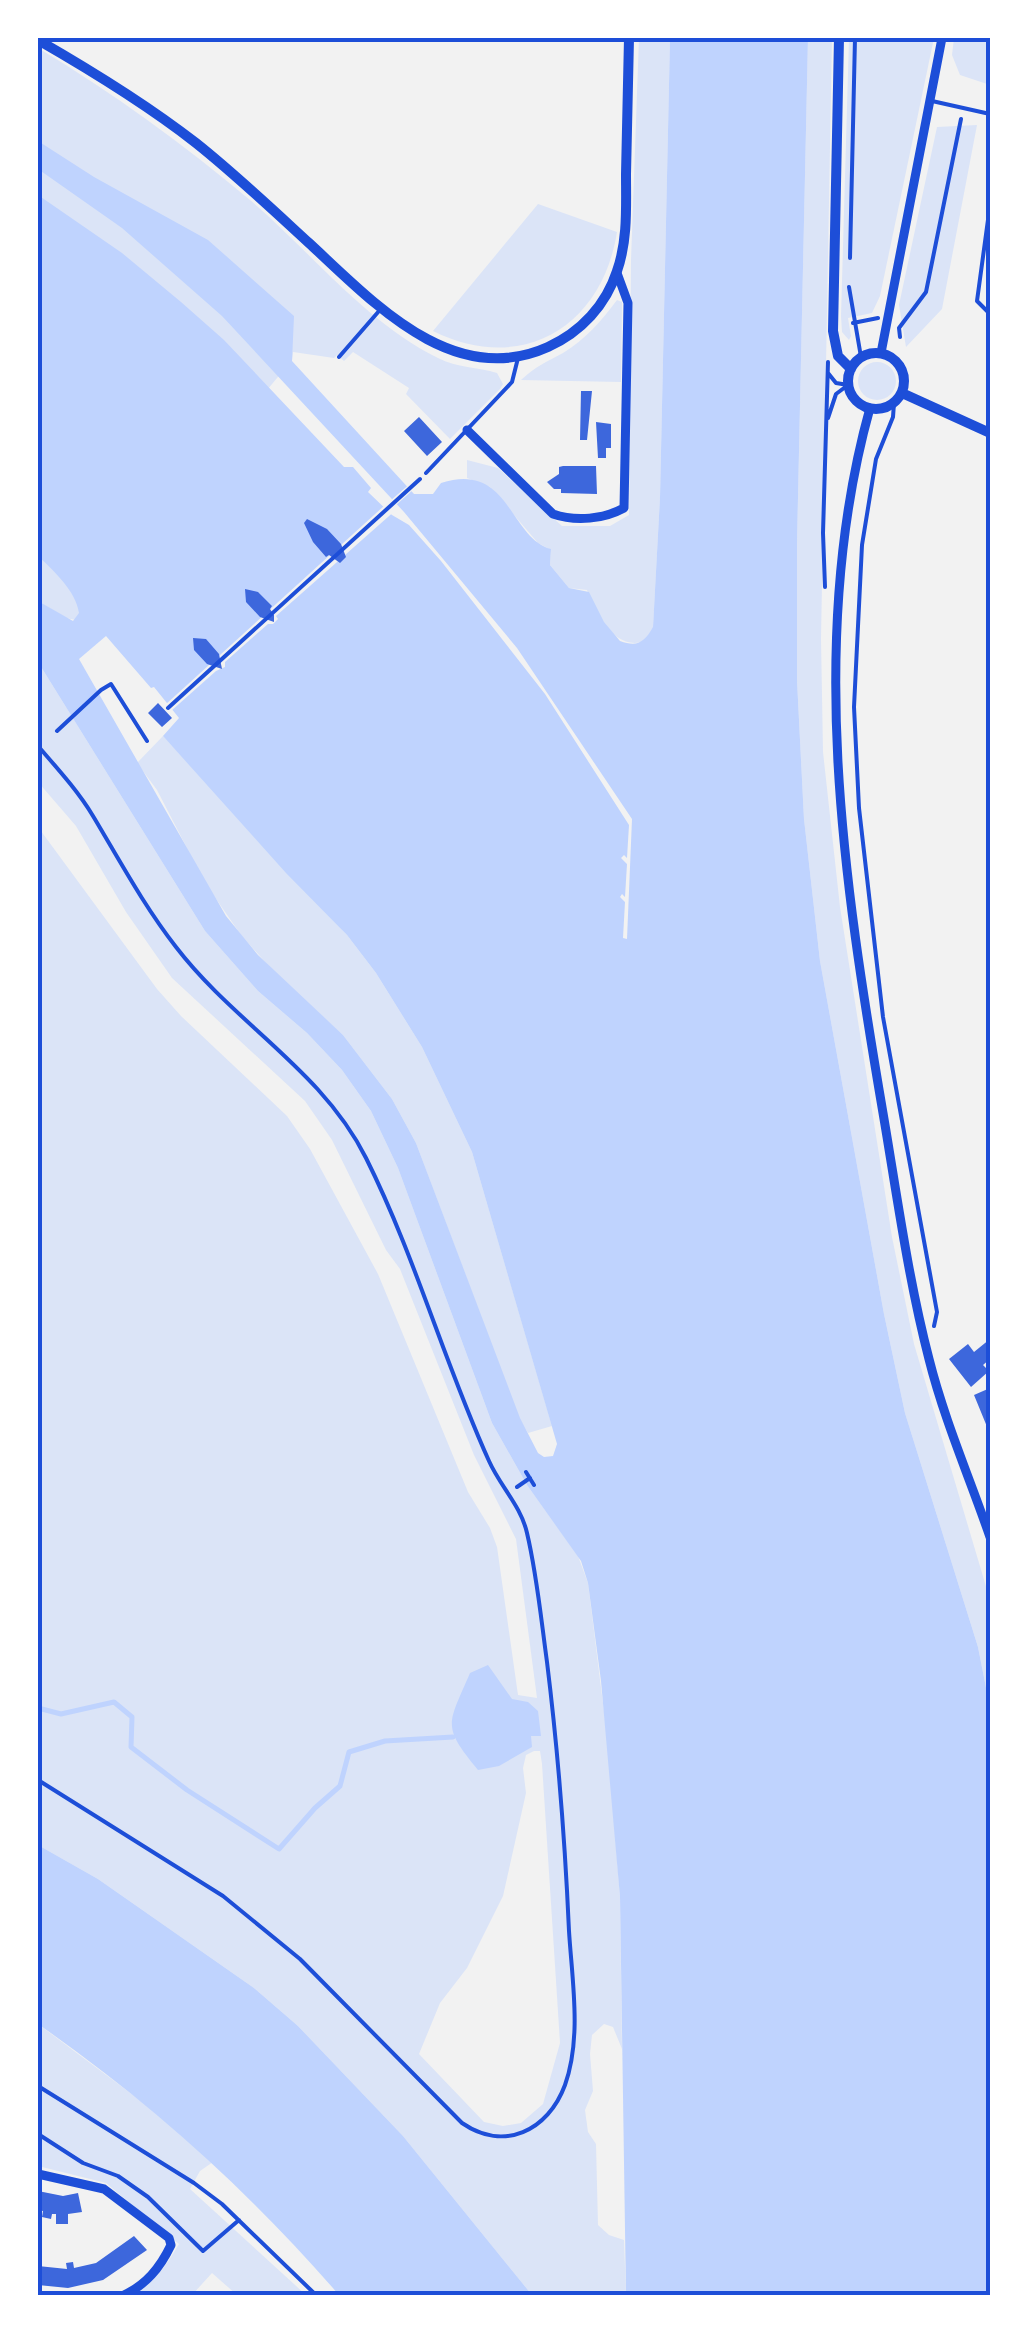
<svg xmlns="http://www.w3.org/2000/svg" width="1028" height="2333" font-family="'Fira Sans Condensed',sans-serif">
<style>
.green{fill:#dbe4f7;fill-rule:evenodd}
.water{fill:#bfd3fe;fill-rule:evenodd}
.pier{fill:#f2f2f2}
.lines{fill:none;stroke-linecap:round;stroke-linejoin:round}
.stream{stroke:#bfd3fe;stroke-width:5}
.building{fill:#3d67dc}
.path{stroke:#1d4ed8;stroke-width:4}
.service{stroke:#1d4ed8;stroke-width:4}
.minor{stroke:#1d4ed8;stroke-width:9}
.tertiary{stroke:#1d4ed8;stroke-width:10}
.neatline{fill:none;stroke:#1d4ed8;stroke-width:4}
</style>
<rect width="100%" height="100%" fill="#f2f2f2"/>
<path class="green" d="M639 38H670L660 497 653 628 645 641C615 652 597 614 587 590L569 588 550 565 551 550 538 543 490 487 467 478V460L498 468 562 526H610L629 515 631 260Z
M808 38H832L821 639 823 752 840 907 892 1237 914 1344 990 1600V1708L978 1647 905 1413 884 1314 820 961 804 819 797 680V544Z
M849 38H934L880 296 872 313 848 318 851 336 849 340 842 332 841 316Z
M954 38H989L987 84 960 75 952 55Z
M38 48C113 93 182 143 250 200 311 252 365 322 438 358 457 368 478 367 497 373L503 384 500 389 450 439 406 394 409 388 353 352 344 361 337 355 334 358 293 352 292 360 76 620 66 618 38 601Z
M977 125 942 309 906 347 899 305 937 127Z
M538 204 617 232C602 327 522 375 433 331Z
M617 300 622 302 621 382 521 380C535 367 546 362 563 353 585 340 602 320 617 300Z
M858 381a19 19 0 1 1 38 0a19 19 0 1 1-38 0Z
M38 662 205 931 258 991 307 1033 342 1070 371 1111 398 1168 492 1423 527 1485 578 1556 588 1583 608 1744 620 1897 622 2049 613 2027 604 2024 592 2035 590 2054 593 2091 585 2110 588 2132 596 2144 598 2225 609 2235 624 2240 626 2295H532L403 2136 298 2026 254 1988 98 1879 38 1845V827L157 989 181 1016 287 1116 310 1149 378 1274 468 1492 490 1528 497 1547 518 1695 537 1698 516 1539 474 1455 400 1269 386 1250 332 1140 305 1101 172 978 126 912 76 826 38 782ZM534 1751H540L542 1764 560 2043 543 2104 521 2123 503 2126 484 2122 419 2054 440 2003 467 1968 503 1896 526 1793 523 1768 526 1755Z
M163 736 347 935 376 973 422 1047 472 1152 552 1426 528 1433 519 1418 416 1143 392 1099 343 1035 275 973 241 935 205 883 157 790 137 763Z
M38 2024 161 2116 213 2162 200 2171 190 2189 306 2295H237L212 2273 192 2295H130C155 2283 165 2267 179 2244L106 2183 38 2166Z"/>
<path class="water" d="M670 38H808L797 544V680L804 819 820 961 884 1314 905 1413 978 1647 990 1708V2295H626L620 1897 601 1681 588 1583 581 1561 527 1485 492 1423 398 1168 371 1111 342 1070 307 1033 258 991 205 931 38 662V601L73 621 79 613C76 591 53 570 38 556V195L122 253 181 302 224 340 344 467H353L371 488 368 492 392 515 409 525 441 561 545 694 629 825 627 858 624 855 621 858 627 864 625 897 622 894 620 897 625 902 623 938 627 939 632 819 517 648 404 512 222 316 122 228 38 169V141L94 177 208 240 294 316 292 361 414 494H433L441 483C510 461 509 538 551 549L550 565 569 588 589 592 604 622 620 641C637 647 644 643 653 627L660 497ZM106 636 151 688 154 687 179 718 163 736 286 873 347 935 376 973 422 1047 472 1152 557 1444 553 1456 544 1457 538 1453 520 1418 416 1143 392 1099 343 1035 258 955 226 916 79 659Z
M488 1665 512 1699 528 1702 538 1711 541 1736H531L532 1747 499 1766 478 1770C441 1725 448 1725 470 1673Z
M38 1845 98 1879 254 1988 298 2026 403 2136 532 2295H339C250 2192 150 2102 38 2024Z"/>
<path class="pier" d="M412 482 416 487 395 506 397 509 276 616 278 619 273 624H268L225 662V667L216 671 171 711 165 705 385 505 383 500 392 508 385 499 390 501Z"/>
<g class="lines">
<path class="stream" d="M38 1708 61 1714 114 1702 132 1717 131 1747 187 1790 279 1849 315 1808 340 1786 349 1752 385 1741 453 1737"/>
</g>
<path class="building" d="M581 391H592L587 440H580Z
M419 417 442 442 427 456 404 431Z
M596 422 611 424V448H606V458H598Z
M563 466H596L597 494 561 493V489H554L547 482 559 474V467Z
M307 519 327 529 341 544 346 557 340 563 329 555 326 557 313 542 304 523Z
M245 589 258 592 272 606 270 609 274 615V622L260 617 246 602Z
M193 638 206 639 219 654 222 669 207 664 194 650Z
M158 703 172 718 162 727 148 713Z
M990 1339V1359L983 1365 989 1371 971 1387 949 1359 968 1344 974 1352Z
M990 1388V1434L974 1395Z
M38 2191 63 2196 78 2193 82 2212 68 2214V2224H56V2214H52L51 2219 42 2217 43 2211 38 2210Z
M134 2236 147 2250 103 2280 68 2288 38 2285V2266L67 2269 66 2263 73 2262 74 2268 96 2263Z"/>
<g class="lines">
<path class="path" d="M850 258 855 38
M849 287 861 357
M853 323 878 318
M900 337 899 328 926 292 961 119
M828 373 836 383 848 385
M894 403 893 417 876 459 862 545 854 707 859 808 883 1017 937 1312 934 1326
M828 418 836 394 848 385
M825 587 823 533 828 362
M168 708 420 479
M526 1472 534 1485
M517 1487 530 1478
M38 2086 194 2183 222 2204 317 2296
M38 2134 83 2163 118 2176 148 2197 203 2251 239 2220"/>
<path class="service" d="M932 101 990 114
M990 205 977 301 990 314
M339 357 379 311
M426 473 512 382 518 358
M57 731 101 690 111 684 147 741
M38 746C57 768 78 791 93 816 120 861 144 906 176 947 235 1024 322 1070 366 1158 415 1256 444 1362 489 1461 500 1486 521 1506 527 1533 537 1575 541 1619 547 1662 558 1751 565 1841 569 1931 572 1980 582 2037 565 2085 548 2131 504 2152 462 2123L300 1959 223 1896 38 1780"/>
<path class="minor" d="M881 353 942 38
M870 408C806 637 844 884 883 1113 897 1195 908 1278 929 1359 944 1419 970 1479 990 1537
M467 430 553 514C576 522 604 519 624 508L628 303 617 273
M38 2174 104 2189 169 2238 171 2245C160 2268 146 2285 122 2296"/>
<path class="tertiary" d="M839 38 833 331 838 356 851 369
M38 40C92 71 146 104 196 143 235 174 272 209 309 243 373 302 453 390 548 347 581 332 606 305 617 271 628 240 626 206 626 174 627 128 628 83 629 38
M848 381a28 28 0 1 1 56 0a28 28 0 1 1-56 0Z
M902 393 990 433"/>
</g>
<rect width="1028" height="2333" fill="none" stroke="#ffffff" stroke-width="80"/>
<rect x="40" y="40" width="948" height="2253" class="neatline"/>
</svg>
